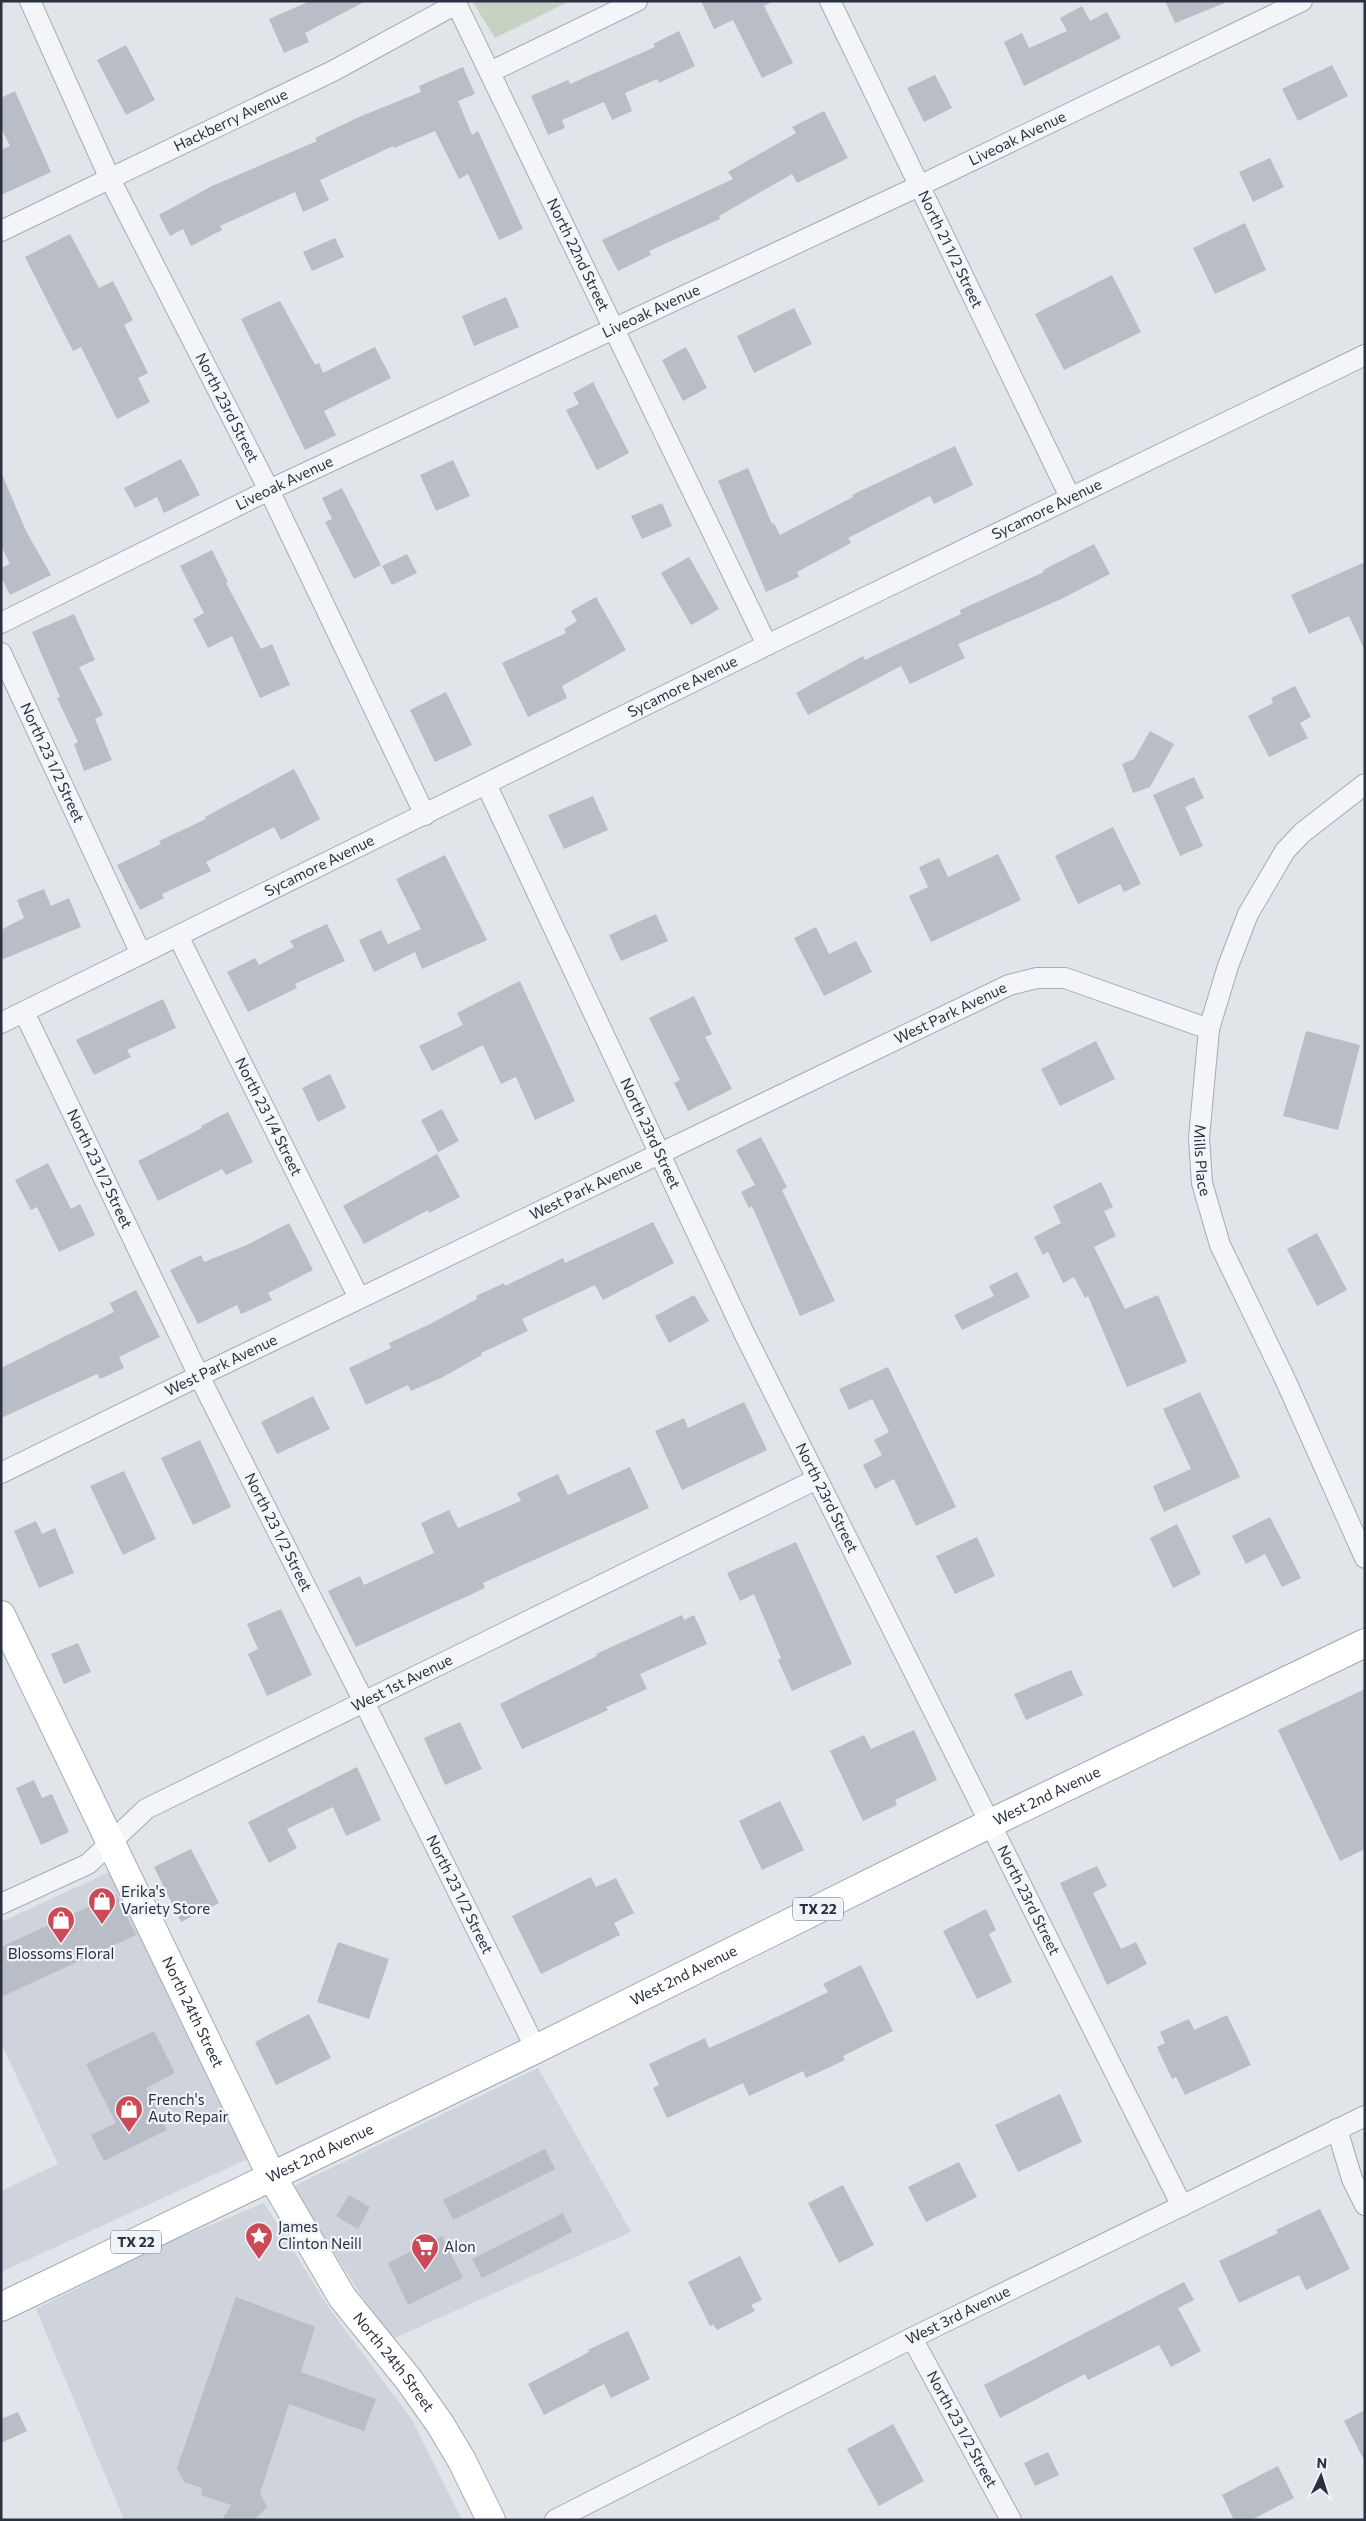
<svg xmlns="http://www.w3.org/2000/svg" width="1366" height="2521" font-family="Commissioner,sans-serif">
<style>
.built{fill:#cfd3db}
.green{fill:#c6d3c2}
.building{fill:#b8bdc6}
.lines{fill:none;stroke-linecap:round;stroke-linejoin:round}
.street-casing{stroke:#a6abb3;stroke-width:22}
.secondary-casing{stroke:#a6abb3;stroke-width:30}
.primary-casing{stroke:#a1a8b5;stroke-width:30}
.street{stroke:#f4f5f8;stroke-width:20}
.secondary{stroke:#fff;stroke-width:28}
.primary{stroke:#fff;stroke-width:28}
.labels{text-anchor:middle;stroke-width:4.5;stroke-linejoin:round;paint-order:stroke}
.shield{fill:#f0f3f7;stroke:#656b77;stroke-width:1}
.shield-label{font-size:14px;font-weight:bold;fill:#2a3140}
.street-label{font-size:15px;fill:#2a3140;stroke:#f0f3f7}
.poi-label{font-size:15px;fill:#2a3140;stroke:#f0f3f7;text-anchor:start}
</style>
<rect width="100%" height="100%" fill="#e1e4e9"/>
<path class="built" d="M116 1869 250 2158 1 2272V2191L58 2164 1 2043V1922Z
M538 2068 631 2232 390 2340 292 2187Z
M264 2203 329 2308 412 2420 462 2520H124L36 2309 162 2245Z"/>
<path class="green" d="M472 1H570L495 38Z"/>
<path class="building" d="M310 1H366L305 33 309 42 284 53 269 19Z
M701 1H774L764 6 793 63 762 78 733 20 714 29Z
M1165 1H1226L1227 2 1175 23Z
M1082 6 1090 21 1107 12 1121 38 1024 86 1004 42 1022 33 1029 48 1067 31 1060 18Z
M679 31 695 66 659 83 657 79 625 93 632 111 612 120 604 102 562 120 565 128 548 135 531 96 568 80 570 84 655 47 653 44Z
M126 45 155 100 126 115 97 60Z
M1332 65 1348 96 1298 121 1282 89Z
M463 67 475 94 458 101 472 135 478 131 523 229 499 240 468 174 459 179 435 131 394 148 393 146 320 180 329 200 303 212 295 192 220 226 222 230 191 246 183 229 170 236 159 215 212 186 317 141 315 138 359 117 421 92 419 86Z
M935 75 952 108 924 122 907 88Z
M15 91 51 172 1 195V150L10 146 1 128V98Z
M824 111 848 158 797 183 792 174 719 216 720 219 649 251 651 255 618 271 602 240 733 179 728 172 796 133 792 127Z
M1270 158 1284 187 1253 202 1239 172Z
M1245 223 1266 270 1215 294 1193 248Z
M70 234 99 288 113 281 133 320 124 325 148 373 138 378 150 402 117 419 81 347 73 351 25 257Z
M335 238 344 257 312 271 303 252Z
M1112 275 1141 332 1064 370 1035 314Z
M506 297 519 327 474 346 462 316Z
M280 301 315 365 319 363 323 373 375 347 391 378 324 411 336 435 305 450 241 319Z
M794 308 812 344 754 373 737 336Z
M686 347 707 388 683 401 662 360Z
M593 382 629 453 597 470 566 410 579 404 573 393Z
M955 446 973 485 934 504 930 496 848 538 851 543 797 572 799 577 766 592 718 481 748 468 772 524 774 523 780 535 853 497 852 495Z
M181 459 200 495 164 513 157 497 135 508 124 488Z
M453 460 470 496 436 511 420 475Z
M1 472 26 531 51 575 10 595 1 577V568L10 564 1 546Z
M342 488 381 565 354 579 325 522 332 519 322 498Z
M662 503 672 526 642 539 631 516Z
M1094 544 1110 574 1059 600 958 644 965 658 910 684 901 666 808 715 796 693 863 656 865 660 961 614 960 610 1044 572 1043 570Z
M212 550 228 582 226 583 261 649 272 644 290 685 260 698 232 636 208 648 193 619 204 613 180 566Z
M407 554 417 573 392 585 382 566Z
M689 557 719 609 691 625 661 573Z
M1365 562V651L1349 616 1309 634 1291 595Z
M596 597 626 650 562 686 567 698 528 717 502 663 566 633 564 629 577 621 571 611Z
M74 614 95 660 79 667 103 715 95 719 112 760 84 771 74 744 78 742 57 698 60 697 32 632Z
M1295 686 1311 717 1300 723 1308 738 1269 757 1248 716 1273 703 1271 698Z
M446 692 472 745 435 762 410 710Z
M1150 731 1174 744 1150 787 1133 793 1122 764 1134 759Z
M294 769 320 819 281 840 274 827 206 862 211 871 162 894 164 898 140 910 117 865 161 844 159 841 206 819 205 817Z
M1194 777 1204 798 1185 807 1203 846 1180 856 1153 795Z
M593 796 608 830 564 849 548 815Z
M1113 827 1141 884 1124 892 1120 884 1078 904 1055 856Z
M998 854 1021 900 931 942 909 896 928 887 919 867 939 858 948 877Z
M445 855 487 940 422 969 415 952 374 972 359 940 381 930 388 944 421 929 396 879Z
M44 889 51 906 69 898 81 927 1 960V930L24 918 17 900Z
M656 914 668 941 621 961 609 935Z
M327 924 345 961 295 984 297 988 248 1012 227 972 255 958 259 965 294 947 290 941Z
M816 927 829 954 856 941 872 972 824 996 794 938Z
M520 981 575 1101 535 1120 516 1077 501 1084 483 1045 432 1071 419 1046 463 1025 457 1013Z
M694 996 712 1034 705 1037 732 1089 688 1111 674 1083 680 1080 649 1018Z
M163 999 176 1028 127 1050 131 1057 94 1075 76 1040Z
M1306 1031 1360 1045 1338 1130 1283 1116Z
M1096 1041 1115 1079 1060 1106 1041 1069Z
M330 1074 346 1108 318 1122 302 1088Z
M442 1109 459 1141 438 1152 421 1120Z
M228 1112 253 1162 226 1175 222 1169 158 1201 138 1161 202 1128 201 1126Z
M761 1137 787 1187 782 1190 835 1301 800 1316 752 1206 749 1208 741 1192 755 1185 736 1150Z
M437 1154 460 1197 429 1213 428 1210 364 1244 343 1206Z
M48 1163 71 1209 80 1204 95 1235 59 1252 37 1207 31 1210 15 1180Z
M1101 1182 1113 1207 1104 1211 1116 1236 1094 1247 1125 1309 1158 1295 1187 1362 1127 1387 1088 1296 1085 1298 1074 1277 1063 1283 1048 1252 1043 1255 1034 1237 1061 1223 1053 1206Z
M653 1222 674 1263 603 1300 595 1285 522 1319 528 1331 481 1353 482 1355 441 1378 411 1391 408 1385 366 1405 349 1368 391 1348 389 1343 430 1324 477 1299 476 1296 504 1283 505 1286 563 1258 565 1263Z
M289 1223 313 1270 268 1293 272 1300 241 1314 237 1305 198 1324 170 1270 201 1255 204 1262 247 1245Z
M1317 1233 1347 1290 1317 1306 1287 1249Z
M1017 1272 1030 1297 962 1330 954 1315 994 1296 989 1286Z
M136 1290 160 1337 119 1357 124 1368 100 1379 97 1374 1 1418V1368L114 1312 110 1303Z
M694 1295 709 1321 669 1343 655 1316Z
M888 1367 956 1507 916 1526 894 1479 875 1489 863 1465 882 1455 874 1440 889 1432 872 1399 849 1410 839 1389Z
M1200 1392 1240 1477 1164 1512 1153 1486 1191 1469 1163 1409Z
M313 1396 330 1429 277 1454 261 1422Z
M744 1402 767 1450 682 1490 655 1431 684 1418 688 1428Z
M200 1440 231 1507 193 1525 161 1458Z
M630 1467 649 1508 483 1583 485 1588 356 1647 328 1591 360 1576 364 1585 434 1553 421 1523 449 1510 458 1528 521 1501 517 1493 558 1474 568 1495Z
M124 1471 156 1539 123 1555 90 1486Z
M1270 1517 1301 1578 1282 1587 1265 1554 1246 1564 1232 1536Z
M36 1521 42 1534 55 1528 74 1573 39 1588 14 1531Z
M1177 1524 1201 1574 1173 1588 1150 1538Z
M977 1537 995 1576 955 1594 936 1556Z
M796 1542 852 1664 792 1691 778 1660 781 1658 754 1594 740 1601 727 1573Z
M281 1609 312 1675 267 1696 248 1654 258 1649 247 1624Z
M682 1615 684 1620 694 1615 707 1644 640 1674 647 1689 606 1707 608 1710 522 1749 500 1704 597 1656 596 1654Z
M78 1643 91 1672 64 1684 51 1654Z
M1071 1670 1083 1695 1026 1720 1014 1694Z
M1365 1689V1849L1340 1861 1278 1730Z
M460 1722 482 1769 445 1785 424 1738Z
M914 1730 937 1780 895 1800 897 1805 863 1821 830 1751 864 1735 871 1749Z
M357 1767 381 1820 346 1836 333 1807 287 1829 297 1848 269 1863 248 1822Z
M34 1780 42 1798 52 1794 69 1832 41 1845 16 1788Z
M780 1801 804 1850 762 1870 739 1821Z
M191 1849 219 1903 181 1922 154 1867Z
M1097 1866 1107 1886 1093 1893 1121 1949 1136 1942 1147 1964 1107 1985 1060 1883Z
M591 1877 596 1887 616 1878 634 1913 614 1923 620 1935 541 1974 512 1916Z
M116 1894 136 1935 1 1997V1947Z
M986 1909 996 1930 989 1934 1012 1982 977 1999 943 1931Z
M338 1942 389 1959 369 2019 317 2002Z
M861 1965 893 2031 843 2056 845 2060 806 2078 803 2071 749 2096 743 2083 667 2118 653 2088 659 2085 649 2064 705 2038 709 2048 760 2025 828 1992 823 1984Z
M309 2014 331 2058 276 2085 255 2042Z
M1227 2015 1251 2065 1185 2095 1176 2077 1172 2079 1157 2047 1165 2043 1160 2032 1189 2019 1194 2030Z
M154 2031 175 2073 146 2088 167 2130 104 2161 91 2135 116 2123 86 2064Z
M1060 2094 1082 2142 1018 2172 995 2125Z
M545 2149 555 2169 453 2220 443 2200Z
M959 2162 977 2197 926 2222 908 2187Z
M843 2185 874 2245 839 2263 808 2203Z
M349 2195 370 2207 358 2229 336 2216Z
M1320 2209 1350 2269 1306 2290 1299 2275 1239 2303 1219 2261 1278 2233 1276 2230Z
M563 2213 572 2232 482 2278 472 2259Z
M442 2236 463 2278 408 2305 388 2263Z
M740 2256 762 2300 751 2305 755 2311 717 2330 713 2324 710 2326 688 2282Z
M1184 2282 1194 2300 1178 2308 1201 2351 1171 2367 1159 2345 1088 2380 1085 2374 1000 2418 984 2385Z
M236 2297 315 2327 301 2372 376 2399 364 2431 289 2404 260 2493 267 2507 254 2520H222L231 2505 201 2495 202 2488 184 2482 177 2468Z
M628 2331 650 2379 611 2398 604 2384 544 2415 528 2384 589 2352 588 2350Z
M1365 2410V2462L1344 2421Z
M18 2412 27 2431 1 2443V2419Z
M893 2424 924 2481 879 2506 847 2449Z
M1048 2452 1059 2475 1035 2486 1024 2463Z
M1278 2466 1294 2498 1251 2520H1234L1222 2495Z"/>
<g class="lines">
<g class="street-casing">
<g id="street">
<path id="s1" d="M30 1 110 179 269 490 425 815"/>
<path id="s2" d="M455 1 767 645"/>
<path id="s3" d="M830 1 1070 497"/>
<path d="M490 72 637 1"/>
<path id="s4" d="M1 231 333 71 456 4"/>
<path id="s5" d="M1 623 269 490 919 186 1302 1"/>
<path id="s6" d="M1 653 141 954"/>
<path id="s7" d="M486 784 744 1333 1182 2206"/>
<path id="s8" d="M1365 784 1302 833 1285 851 1248 914 1228 966 1209 1029 1199 1138 1202 1183 1220 1245 1284 1377 1365 1558"/>
<path id="s9" d="M178 936 359 1298"/>
<path id="s10" d="M24 1012 199 1376 363 1700 536 2049"/>
<path id="s11" d="M1 1023 767 645 1365 355"/>
<path id="s12" d="M1 1473 199 1376 1009 985 1037 978H1065L1209 1029"/>
<path id="s13" d="M1 1904 88 1864 146 1809 817 1479"/>
<path d="M1337 2129 1352 2179 1365 2205"/>
<path id="s14" d="M912 2338 1011 2520"/>
<path id="s15" d="M555 2520 912 2338 1365 2116"/>
</g>
</g>
<g class="secondary-casing">
<g id="secondary">
<path id="s16" d="M1 1615 272 2177 342 2297 409 2380 440 2424 461 2459 491 2520"/>
</g>
</g>
<g class="primary-casing">
<g id="primary">
<path id="s17" d="M1 2307 534 2050 991 1823 1365 1643"/>
</g>
</g>
<use href="#street" class="street"/>
<use href="#secondary" class="secondary"/>
<use href="#primary" class="primary"/>
</g>
<defs>
<g id="shop-pin" transform="scale(1.4375)"><path d="M0 17L-7.5 6A9.5 9.5 0 1 1 7.5 6Z" fill="#cb4a58" stroke="#f0f3f7"/><path d="M-5-2.5h2.3a2.7 3.5 0 0 1 5.4 0H5L5.5 6h-11ZM-1.5-2.5h3a1.5 2.3 0 0 0-3 0Z" fill="#fff"/></g>
<g id="sight-pin" transform="scale(1.4375)"><path d="M0 17L-7.5 6A9.5 9.5 0 1 1 7.5 6Z" fill="#cb4a58" stroke="#f0f3f7"/><path d="M0-6L1.8-2.2L6-1.7L2.9 1.2L3.7 5.4L0 3.3L-3.7 5.4L-2.9 1.2L-6-1.7L-1.8-2.2Z" fill="#fff"/></g>
<g id="supermarket-pin" transform="scale(1.4375)"><path d="M0 17L-7.5 6A9.5 9.5 0 1 1 7.5 6Z" fill="#cb4a58" stroke="#f0f3f7"/><path d="M-6-5.5h2.5l.6 2H6L4.5 2H-2.5L-4.4-4H-6ZM-1.5 3.2a1.3 1.3 0 1 0 .1 0ZM3 3.2a1.3 1.3 0 1 0 .1 0Z" fill="#fff"/></g>
</defs>
<g fill-rule="evenodd">
<use href="#shop-pin" x="102" y="1901"/>
<use href="#shop-pin" x="61" y="1920"/>
<use href="#shop-pin" x="129" y="2109"/>
<use href="#sight-pin" x="259" y="2236"/>
<use href="#supermarket-pin" x="425" y="2247"/>
</g>
<g class="labels">
<g class="shield">
<rect x="793" y="1897.5" width="50" height="23" rx="4"/>
<rect x="111" y="2230.5" width="50" height="23" rx="4"/>
</g>
<g class="shield-label">
<text x="818" y="1914">TX 22</text>
<text x="136" y="2247">TX 22</text>
</g>
<g class="street-label">
<text dy="5" stroke="none"><textPath href="#s4" startOffset="255">Hackberry Avenue</textPath></text>
<text dy="5" stroke="none"><textPath href="#s5" startOffset="1126">Liveoak Avenue</textPath></text>
<text dy="5" stroke="none"><textPath href="#s3" startOffset="276">North 21 1/2 Street</textPath></text>
<text dy="5" stroke="none"><textPath href="#s2" startOffset="282">North 22nd Street</textPath></text>
<text dy="5" stroke="none"><textPath href="#s5" startOffset="721">Liveoak Avenue</textPath></text>
<text dy="5" stroke="none"><textPath href="#s1" startOffset="452">North 23rd Street</textPath></text>
<text dy="5" stroke="none"><textPath href="#s5" startOffset="316">Liveoak Avenue</textPath></text>
<text dy="5" stroke="none"><textPath href="#s11" startOffset="1165">Sycamore Avenue</textPath></text>
<text dy="5" stroke="none"><textPath href="#s11" startOffset="760">Sycamore Avenue</textPath></text>
<text dy="5" stroke="none"><textPath href="#s6" startOffset="121">North 23 1/2 Street</textPath></text>
<text dy="5" stroke="none"><textPath href="#s11" startOffset="355">Sycamore Avenue</textPath></text>
<text dy="5" stroke="none"><textPath href="#s12" startOffset="1055">West Park Avenue</textPath></text>
<text dy="5" stroke="none"><textPath href="#s9" startOffset="202">North 23 1/4 Street</textPath></text>
<text dy="5" stroke="none"><textPath href="#s7" startOffset="386">North 23rd Street</textPath></text>
<text dy="5" stroke="none"><textPath href="#s8" startOffset="431">Mills Place</textPath></text>
<text dy="5" stroke="none"><textPath href="#s10" startOffset="174">North 23 1/2 Street</textPath></text>
<text dy="5" stroke="none"><textPath href="#s12" startOffset="650">West Park Avenue</textPath></text>
<text dy="5" stroke="none"><textPath href="#s12" startOffset="245">West Park Avenue</textPath></text>
<text dy="5" stroke="none"><textPath href="#s7" startOffset="791">North 23rd Street</textPath></text>
<text dy="5" stroke="none"><textPath href="#s10" startOffset="579">North 23 1/2 Street</textPath></text>
<text dy="5" stroke="none"><textPath href="#s13" startOffset="461">West 1st Avenue</textPath></text>
<text dy="5" stroke="none"><textPath href="#s17" startOffset="1164">West 2nd Avenue</textPath></text>
<text dy="5" stroke="none"><textPath href="#s10" startOffset="984">North 23 1/2 Street</textPath></text>
<text dy="5" stroke="none"><textPath href="#s7" startOffset="1241">North 23rd Street</textPath></text>
<text dy="5" stroke="none"><textPath href="#s17" startOffset="759">West 2nd Avenue</textPath></text>
<text dy="5" stroke="none"><textPath href="#s16" startOffset="441">North 24th Street</textPath></text>
<text dy="5" stroke="none"><textPath href="#s17" startOffset="354">West 2nd Avenue</textPath></text>
<text dy="5" stroke="none"><textPath href="#s15" startOffset="452">West 3rd Avenue</textPath></text>
<text dy="5" stroke="none"><textPath href="#s16" startOffset="846">North 24th Street</textPath></text>
<text dy="5" stroke="none"><textPath href="#s14" startOffset="104">North 23 1/2 Street</textPath></text>
</g>
<g class="poi-label">
<text x="121" y="1897">Erika's<tspan x="121" dy="17">Variety Store</tspan></text>
<text x="61" y="1959" text-anchor="middle">Blossoms Floral</text>
<text x="148" y="2105">French's<tspan x="148" dy="17">Auto Repair</tspan></text>
<text x="278" y="2232">James<tspan x="278" dy="17">Clinton Neill</tspan></text>
<text x="444" y="2252">Alon</text>
</g>
</g>
<rect width="1366" height="2521" fill="none" stroke="#2a3140" stroke-width="5"/>
<g transform="translate(1321 2476) rotate(4)" stroke="#f0f3f7" stroke-width="4" paint-order="stroke">
<path d="M0-4L9 19L0 12L-9 19Z" fill="#2a3140"/>
<text y="-8" font-size="14" font-weight="bold" text-anchor="middle" fill="#2a3140">N</text>
</g>
</svg>
